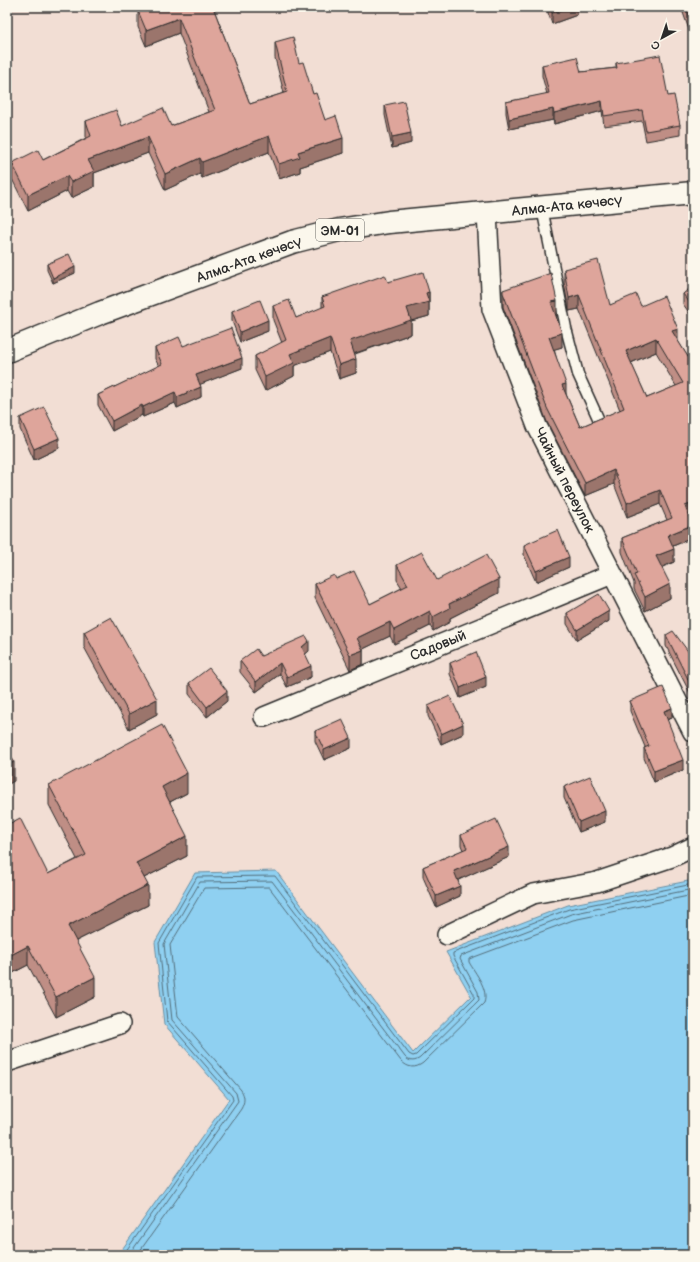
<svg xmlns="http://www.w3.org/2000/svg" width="700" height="1262" font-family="'Balsamiq Sans',sans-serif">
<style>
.water{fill:#8fd0f1;stroke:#678ea2}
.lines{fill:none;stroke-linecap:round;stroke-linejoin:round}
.shore{stroke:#536d7a;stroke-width:1}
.service-casing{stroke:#2b2b2b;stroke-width:13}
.minor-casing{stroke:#2b2b2b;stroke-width:22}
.trunk-casing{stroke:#2b2b2b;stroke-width:25}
.service{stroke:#fbf7ec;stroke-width:10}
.minor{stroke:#fbf7ec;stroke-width:19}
.trunk{stroke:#fbf7ec;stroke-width:22}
.wall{fill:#bf8e85;stroke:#2b2b2b;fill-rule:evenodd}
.shaded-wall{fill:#9b746c;stroke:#2b2b2b}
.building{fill:#dea59b;stroke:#2b2b2b;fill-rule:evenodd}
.labels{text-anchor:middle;stroke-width:4;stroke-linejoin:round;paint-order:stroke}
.shield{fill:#fbf7ec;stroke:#696865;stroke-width:1}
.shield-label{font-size:13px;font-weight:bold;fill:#2b2b2b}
.street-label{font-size:14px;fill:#2b2b2b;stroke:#fbf7ec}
</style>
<rect width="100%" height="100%" fill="#f2ded4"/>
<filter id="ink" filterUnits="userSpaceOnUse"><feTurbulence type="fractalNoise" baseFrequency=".025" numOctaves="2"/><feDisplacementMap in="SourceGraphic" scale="8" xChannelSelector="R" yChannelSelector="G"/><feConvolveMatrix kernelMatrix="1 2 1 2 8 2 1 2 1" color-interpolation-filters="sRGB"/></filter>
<g filter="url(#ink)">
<path class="water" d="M276 871 413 1053 471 996 446 952 568 905 693 880V1255H118L229 1099 164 1024 155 942 195 873Z"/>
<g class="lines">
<path class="shore" d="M123 1255 233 1100 232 1096 167 1021 159 943 197 877 275 876 409 1054 413 1056 416 1055 474 998V994L453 956V953L569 909 693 884
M129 1255 238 1101 236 1093 172 1020 164 944 200 882 272 881 405 1057C409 1062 415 1062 420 1058L479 1000 478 992 460 959 461 956 571 914 693 889
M137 1255 241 1109C245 1102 245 1096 241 1090L178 1017 170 945 204 888 269 887 401 1061C408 1068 415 1069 423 1063L484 1003C489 989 475 973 469 962V959L573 920 693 895"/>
<g class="service-casing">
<path id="service" d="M542 208 566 328 578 374 598 418"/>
</g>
<g class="minor-casing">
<path id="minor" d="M487 213 492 309 537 426 693 732
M264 717 612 574
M447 935 533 894 597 882 672 857 693 847
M7 1062 120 1024"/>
</g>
<g class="trunk-casing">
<path id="trunk" d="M7 351 100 313 292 242 339 230 389 222 693 193"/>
</g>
<use href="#service" class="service"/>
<use href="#minor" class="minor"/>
<use href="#trunk" class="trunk"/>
</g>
<path class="wall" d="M213 7 250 104 284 93 275 58V42L299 63 325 120 343 153 300 167V172L279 179 269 152 202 178 200 174 165 190 148 153 94 173V187L71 198 67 191 28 211 12 179V163L43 160 86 138V121L122 126H171L209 112 179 33 146 46 138 27V11Z
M546 7H577V15L552 24Z
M681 7H693V41Z
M616 63 668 96 680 125V135L646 141 642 121 604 126 602 111 554 124 553 120 509 129 506 113V102L547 94 542 76V65L581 72 616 68Z
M385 105 411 143 392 148 385 115Z
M47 264 75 273 53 283 47 270Z
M564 269 610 305 641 306 678 341 693 365 689 518 692 538 673 546 674 562 662 567 670 598 645 611 634 589V583L622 552V538L667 520 660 504 627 517 614 484 585 496 547 422 503 307V290L557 315H556L562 347 554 349 566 394 580 427 620 410 579 309 569 311 564 283ZM656 352 676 386 647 398 631 363Z
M388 282 429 292V316L411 321V334L355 354 356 373 339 379 330 352 294 366V376L265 391 255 370V356L282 343 273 320V306L296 318 322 308V297Z
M693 286V318L683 304V294Z
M232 311 268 331 240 342 232 321Z
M183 346 242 368 200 384 201 397 177 408 175 403 143 417 142 415 112 431 98 405V395L159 366 155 359V348Z
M20 418 59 448 34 460 20 429Z
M524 545 569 567 536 582 524 555Z
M397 565 437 580 499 593 450 618V622L433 631 430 626 394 644 390 636 363 649V664L350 670 315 598V584L336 579 370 604 402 588 397 580Z
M567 613 609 621 577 640 567 624Z
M84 632 157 714 129 729 84 647Z
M666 635 693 658 691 695 666 646Z
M309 651 305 654 311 677 287 687 280 674 256 692 240 672V661L261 656Z
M450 663 486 687 460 698 450 674Z
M189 683 227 701 207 717 189 694Z
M630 701 672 718 667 720 683 770 654 782 644 758V748L645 747 630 711Z
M428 706 463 734 441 744 428 716Z
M315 731 351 748 324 760 315 741Z
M49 785 187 793 170 802 187 856 144 878 148 905 76 941 95 997 56 1017 28 965 7 976V825L48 874 77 859 49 805Z
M564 787 605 822 579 832 564 798Z
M461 835 509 857 458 880 460 896 436 907 423 877V867L463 850 461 845Z"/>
<path class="shaded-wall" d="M570 7H577V15L552 24V13Z
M179 18V33L146 46V30Z
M602 101V111L554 124V113Z
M553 109V120L509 129V119Z
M411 133V143L392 148V137Z
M269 136V152L202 178V162Z
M148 137V153L94 173V187L71 198V182L88 160Z
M343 138V153L300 167V172L279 179V164L298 152Z
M200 158V174L165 190V174Z
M67 176V191L28 211V195Z
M75 267V273L53 283V278Z
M429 292V316L411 321V334L350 355V341L426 293Z
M579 295V309L569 311V298Z
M557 301V315L551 316V302Z
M268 320V331L240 342V332Z
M678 329V342L672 331Z
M562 333V347L549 351V337Z
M330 338V352L294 366V376L265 391V377L290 354Z
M656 338V352L626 365V351Z
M242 358V368L196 386V375Z
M356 359V373L339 379V365Z
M566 384V398L562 385Z
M201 387V397L177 408V397Z
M175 392V403L143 417V407Z
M142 405V415L112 431V421Z
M59 438V448L34 460V449Z
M614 470V484L585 496V483Z
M660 490V504L627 517V503Z
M693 503V516L685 520V506Z
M692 525V538L668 548V535Z
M674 549V562L656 570V556Z
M569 557V567L536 582V571Z
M499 579V593L450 618V622L433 631V617L449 604Z
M670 584V598L645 611V597Z
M430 611V626L394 644V630Z
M609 611V621L577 640V630Z
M390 622V636L357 652V638Z
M309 641V651L302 657V647Z
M363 650V664L350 670V655Z
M280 663V674L256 692V682Z
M311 666V677L287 687V677Z
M486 677V687L460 698V688Z
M693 684V694L691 695V685Z
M227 691V701L207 717V707Z
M157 699V714L129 729V714Z
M672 708V718L664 721V711Z
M463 724V734L441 744V734Z
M351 738V748L324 760V750Z
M683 760V770L654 782V771Z
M14 762V781L7 785V765Z
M187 773V793L162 806V787Z
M605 811V822L579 832V822Z
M187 836V856L136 882V863Z
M509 847V857L454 882V871Z
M148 885V905L68 945V926Z
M460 886V896L436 907V896Z
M28 946V965L7 976V957Z
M95 977V997L56 1017V997Z"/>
<path class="building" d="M148 7H213L250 104 287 92 275 42 293 37 299 63 303 62 313 94 316 93 325 120 336 116 343 138 298 152 300 157 279 164 269 136 202 162 200 158 165 174 148 137 88 160 94 171 71 182 67 176 28 195 12 163 38 150 43 160 91 136 86 121 116 110 122 126 163 108 171 126 215 110 179 18 146 30 138 11Z
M550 7H570L552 13Z
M686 7H693V26Z
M660 55 668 96 674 95 680 125 646 131 642 110 604 116 602 101 554 113 553 109 509 119 506 102 549 93 542 65 577 57 581 72 617 68 616 63Z
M404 101 411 133 392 137 385 105Z
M69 254 75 267 53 278 47 264Z
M598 260 610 305 636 294 641 306 664 296 678 329 672 331 693 365V503L685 506 692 525 668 535 674 549 656 556 670 584 645 597 634 575 637 574 622 538 672 518 660 490 627 503 614 470 585 483 547 408 503 293V290L551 273 557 301 551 302 562 333 549 337 566 384 562 385 580 427 624 408 579 295 569 298 564 269ZM656 338 683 383 647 398 626 351Z
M423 272 429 292 426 293 429 302 407 308 411 320 350 341 356 359 339 365 330 338 290 354 294 363 265 377 255 356 286 340 273 306 289 300 296 318 325 306 322 297 385 275 388 282Z
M693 286V307L683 294Z
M260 300 268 320 240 332 232 311Z
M231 328 242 358 196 375 201 387 177 397 175 392 143 407 142 405 112 421 98 395 162 364 155 348 179 337 183 346Z
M44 407 59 438 34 449 20 418Z
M558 530 569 557 536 571 524 545Z
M422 552 437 580 486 555 499 579 449 604 450 608 433 617 430 611 394 630 390 622 357 638 363 650 350 655 315 584 334 575 336 579 354 571 370 604 408 585 397 565Z
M599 594 609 611 577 630 567 613Z
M111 617 157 699 129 714 84 632Z
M673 631 693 658V684L691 685 666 635Z
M306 636 309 641 302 647 311 666 287 677 280 663 256 682 240 661 256 649 261 656Z
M476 652 486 677 460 688 450 663Z
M209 668 227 691 207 707 189 683Z
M663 687 672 708 664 711 683 760 654 771 644 748 649 746 630 701Z
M450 696 463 724 441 734 428 706Z
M342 719 351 738 324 750 315 731Z
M162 725 187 773 162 787 187 836 136 863 148 885 68 926 95 977 56 997 28 946 7 957V825L20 818 48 874 86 855 49 785Z
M7 747 14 762 7 765Z
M590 776 605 811 579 822 564 787Z
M496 819 509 847 454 871 460 886 436 896 423 867 467 848 461 835Z"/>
</g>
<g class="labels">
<rect class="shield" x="316" y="219" width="48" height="22" rx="3"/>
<g class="shield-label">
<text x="340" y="235">ЭМ-01</text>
</g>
<g class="street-label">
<text transform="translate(567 205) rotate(-6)" y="5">Алма-Ата көчөсү</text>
<text transform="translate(249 259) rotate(-20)" y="5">Алма-Ата көчөсү</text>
<text transform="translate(565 480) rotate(63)" y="5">Чайный переулок</text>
<text transform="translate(438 645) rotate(-22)" y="5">Садовый</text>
</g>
</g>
<rect width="700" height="1262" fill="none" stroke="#fbf7ec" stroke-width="24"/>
<rect x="12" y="12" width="676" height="1238" fill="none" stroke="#2b2b2b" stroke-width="1.5" filter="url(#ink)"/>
<g transform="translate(662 38) rotate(220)" stroke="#fbf7ec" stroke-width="3" paint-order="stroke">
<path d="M0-3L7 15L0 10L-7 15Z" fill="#2b2b2b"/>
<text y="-6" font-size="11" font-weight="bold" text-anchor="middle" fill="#2b2b2b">С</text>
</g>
</svg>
